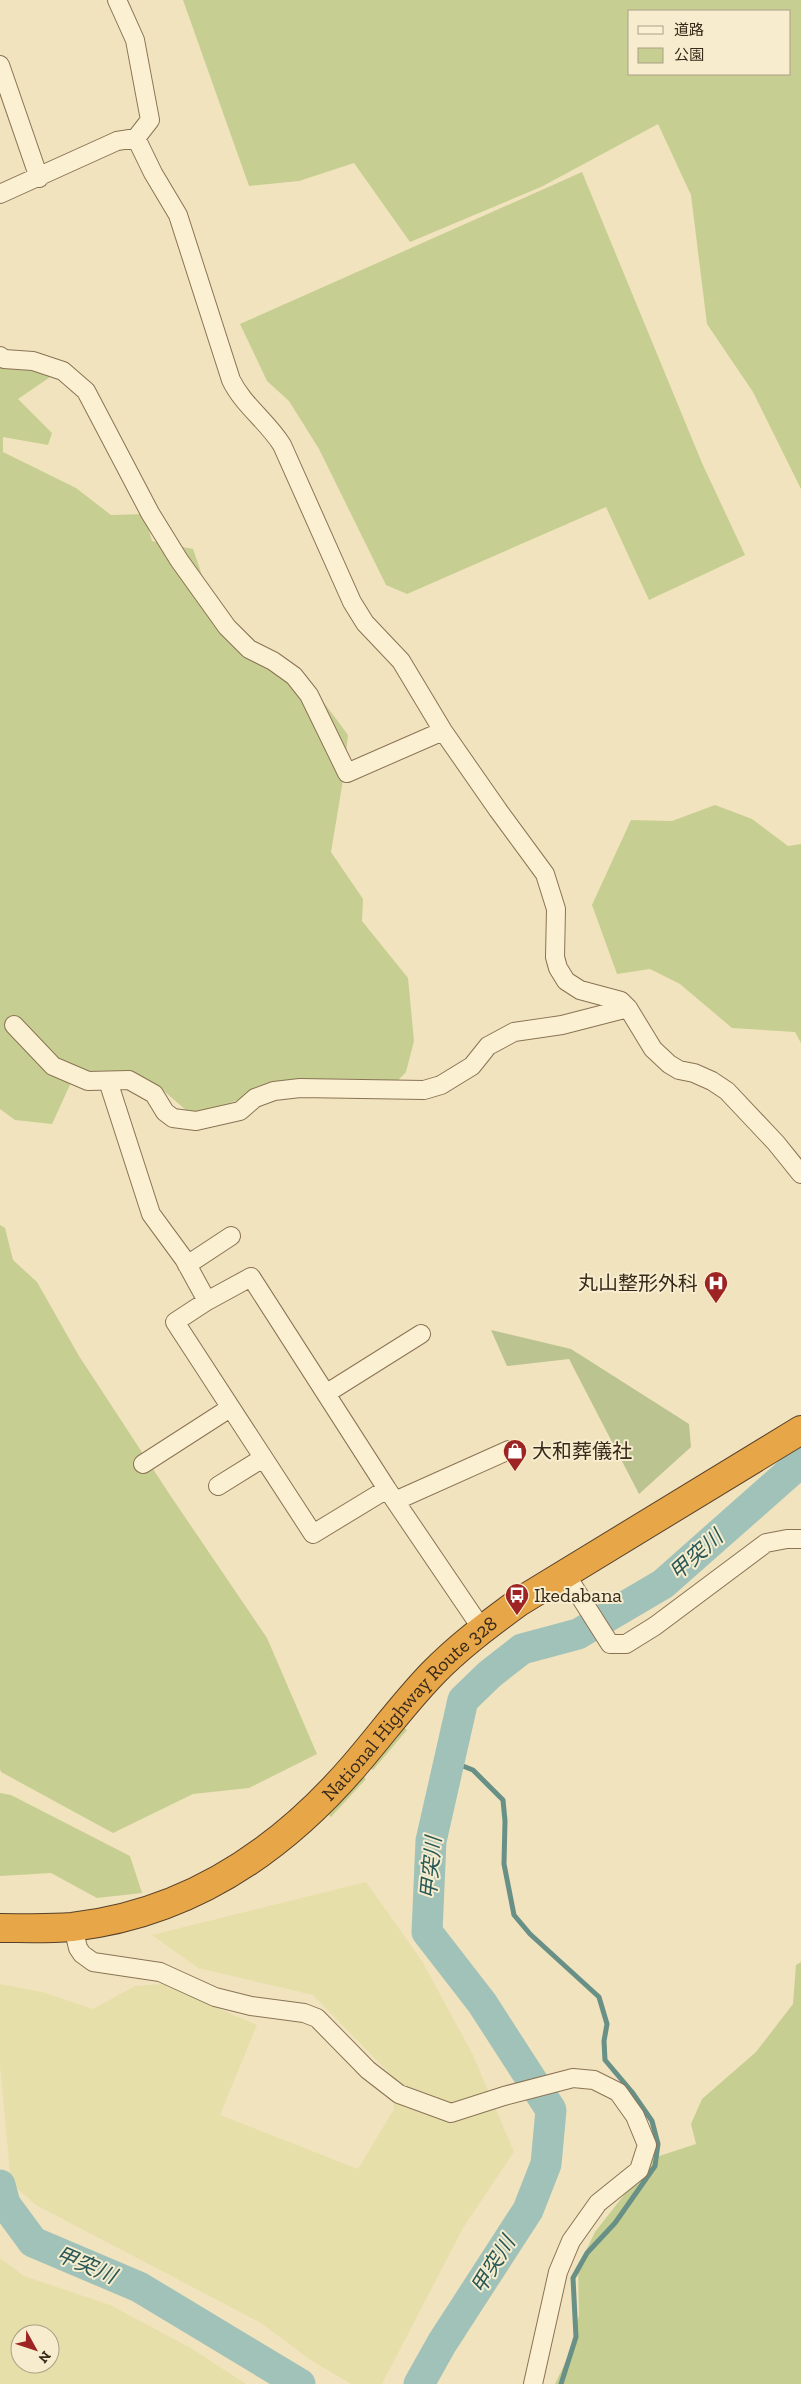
<svg xmlns="http://www.w3.org/2000/svg" width="801" height="2384" font-family="'Zilla Slab','Noto Sans JP',serif">
<style>
.farmland{fill:#e7dfaa;fill-rule:evenodd}
.green{fill:#c6cf91;fill-rule:evenodd}
.cemetery{fill:#bbc391}
.lines{fill:none;stroke-linecap:round;stroke-linejoin:round}
.stream{stroke:#689087;stroke-width:5}
.river{stroke:#a1c2b9;stroke-width:31}
.street-casing{stroke:#8a7355;stroke-width:20}
.highway-casing{stroke:#57402a;stroke-width:30}
.street{stroke:#fbf0d1;stroke-width:18}
.highway{stroke:#e7a647;stroke-width:28}
.labels{text-anchor:middle;stroke-width:4;stroke-linejoin:round;paint-order:stroke}
.poi-label{font-size:20px;fill:#382a1b;stroke:#f7edce;text-anchor:start}
.street-label{font-size:20px;fill:#382a1b;stroke:#f7edce}
.water-label{font-size:21px;font-style:italic;fill:#295957;stroke:#f7edce}
</style>
<rect width="100%" height="100%" fill="#f1e3be"/>
<path class="farmland" d="M366 1882 422 1961 473 2055 514 2152 463 2228 382 2384H351L312 2361 261 2323 36 2205 11 2183 0 2066V1984L42 1992 93 2009 135 1986 161 1984 257 2025 220 2115 358 2169 394 2109 392 2076 313 1995 198 1968 152 1935Z
M0 2258 24 2276 110 2305 191 2348 246 2384H0ZM20 2334H50V2364H20Z"/>
<path class="green" d="M183 0H801V489L753 392 707 324 691 195 658 124 541 187 410 242 354 163 299 181 249 186ZM630 11H790V74H630Z
M582 172 702 463 745 555 649 600 606 507 407 594 386 585 319 449 289 401 267 381 240 324Z
M0 353 59 371 18 399 52 433 48 445 3 437V452L76 488 111 515 144 514 152 541 193 549 222 633 299 669 348 735 343 780 331 852 363 899 362 921 408 978 414 1041 406 1072 387 1092 246 1097 194 1117 157 1085 119 1075 74 1076 52 1124 15 1120 0 1109Z
M715 805 752 819 788 846 801 844V1043L795 1032 732 1028 680 984 650 969 617 974 592 905 631 820 672 821Z
M0 1225 5 1228 13 1260 37 1282 79 1356 170 1495 267 1638 317 1754 249 1788 193 1794 113 1833 1 1772 0 1769Z
M402 1726 407 1730 373 1770 368 1766Z
M360 1774 366 1779 331 1817 326 1812Z
M0 1793 11 1795 130 1856 142 1893 97 1898 51 1873 0 1876Z
M801 1962V2384H555L568 2357 579 2315 578 2267 595 2232 653 2158 696 2144 691 2124 702 2099 756 2052 793 2004 796 1965Z"/>
<path class="cemetery" d="M491 1330 571 1349 689 1424 691 1447 639 1494 569 1359 507 1366Z"/>
<g class="lines">
<path class="stream" d="M450 1761 473 1770 503 1800 505 1821 504 1864 514 1915 530 1934 599 1997 607 2024 604 2041 605 2060 632 2092 652 2121 658 2144 655 2166 615 2223 587 2253 573 2278 576 2337 561 2384"/>
<path class="river" d="M0 2185 5 2204 33 2242 139 2287 300 2384
M419 2384 442 2343 528 2210 546 2164 551 2110 482 2003 427 1932 431 1841 463 1700 490 1674 522 1649 578 1634 663 1584 801 1462"/>
<g class="street-casing">
<path id="street" d="M0 65 39 178
M136 138 153 173 178 215 231 380C243 405 267 421 282 445L352 602 365 623 401 661 443 731 498 810 545 874 556 909 555 957 558 968 566 981 580 990 621 1001 628 1008 653 1049 669 1064 679 1070 694 1073 712 1081 727 1091 776 1143 801 1174
M0 194 117 141 136 138 150 120 135 40 117 0
M0 356 4 359 33 361 63 371 86 391 150 513 179 560 227 627 249 649 273 661 294 676 309 695 347 773 443 731
M14 1025 53 1066 88 1081 129 1080 154 1094 165 1112 173 1118 196 1121 240 1111 255 1098 274 1091 300 1088 424 1090 441 1085 472 1066 488 1046 514 1032 562 1025 628 1008
M108 1081 151 1214 184 1259 207 1301 251 1277 387 1489 482 1629
M187 1265 231 1236
M207 1301 175 1322 313 1534 387 1489
M327 1393 421 1334
M143 1464 230 1408
M218 1486 263 1458
M395 1501 509 1450
M565 1573 610 1644H626L655 1626 766 1543 787 1539H801
M73 1927 78 1948 82 1954 93 1962 160 1972 215 1997 251 2006 304 2013 317 2018 368 2070 399 2094 451 2113 504 2096 573 2078 594 2080 618 2092 635 2116 647 2145 639 2170 598 2203 571 2241 558 2272 533 2384"/>
</g>
<g class="highway-casing">
<g id="highway">
<path id="s1" d="M0 1928C24 1928 48 1929 72 1927 188 1914 279 1853 354 1766 380 1736 404 1703 432 1674 458 1647 489 1624 519 1602L801 1430"/>
</g>
</g>
<use href="#street" class="street"/>
<use href="#highway" class="highway"/>
</g>
<defs>
<g id="hospital-pin" transform="scale(1.25)"><path d="M0 17L-7.5 6A9.5 9.5 0 1 1 7.5 6Z" fill="#9d2422" stroke="#f7edce"/><path d="M-5-5h3v3.5h4V-5h3V5h-3V1.5h-4V5h-3Z" fill="#fff"/></g>
<g id="shop-pin" transform="scale(1.25)"><path d="M0 17L-7.5 6A9.5 9.5 0 1 1 7.5 6Z" fill="#9d2422" stroke="#f7edce"/><path d="M-5-2.5h2.3a2.7 3.5 0 0 1 5.4 0H5L5.5 6h-11ZM-1.5-2.5h3a1.5 2.3 0 0 0-3 0Z" fill="#fff"/></g>
<g id="bus-pin" transform="scale(1.25)"><path d="M0 17L-7.5 6A9.5 9.5 0 1 1 7.5 6Z" fill="#9d2422" stroke="#f7edce"/><path d="M-5-6H5V4H4V6H2V4H-2V6H-4V4H-5ZM-3.5-4V0h7V-4ZM-3.5 1.2v1.5H-2V1.2ZM2 1.2v1.5H3.5V1.2Z" fill="#fff"/></g>
</defs>
<g fill-rule="evenodd">
<use href="#hospital-pin" x="716" y="1283"/>
<use href="#shop-pin" x="515" y="1451"/>
<use href="#bus-pin" x="517" y="1595"/>
</g>
<g class="labels">
<g class="poi-label">
<text x="698" y="1290" text-anchor="end">丸山整形外科</text>
<text x="532" y="1458">大和葬儀社</text>
<text x="534" y="1602">Ikedabana</text>
</g>
<g class="street-label">
<text dy="7" stroke="none"><textPath href="#s1" startOffset="485">National Highway Route 328</textPath></text>
</g>
<g class="water-label">
<text transform="translate(696 1555) rotate(-42)" y="7">甲突川</text>
<text transform="translate(431 1868) rotate(-85)" y="7">甲突川</text>
<text transform="translate(86 2265) rotate(23)" y="7">甲突川</text>
<text transform="translate(493 2265) rotate(-58)" y="7">甲突川</text>
</g>
</g>
<rect x="628" y="10" width="162" height="65" fill="#f7edce" stroke="#ab9f86"/>
<rect x="638" y="26" width="25" height="8" fill="#fbf0d1" stroke="#ab9f86"/>
<text x="674" y="35" font-size="15" fill="#382a1b">道路</text>
<rect x="638" y="48" width="25" height="15" fill="#c6cf91" stroke="#ab9f86"/>
<text x="674" y="60" font-size="15" fill="#382a1b">公園</text>
<g transform="translate(35 2349) rotate(130)"><circle r="24" fill="#f7edce" stroke="#ab9f86"/>
<path d="M0-4L9 19L0 12L-9 19Z" fill="#9d2422"/>
<text y="-8" font-size="14" font-weight="bold" text-anchor="middle" fill="#382a1b">N</text>
</g>
</svg>
